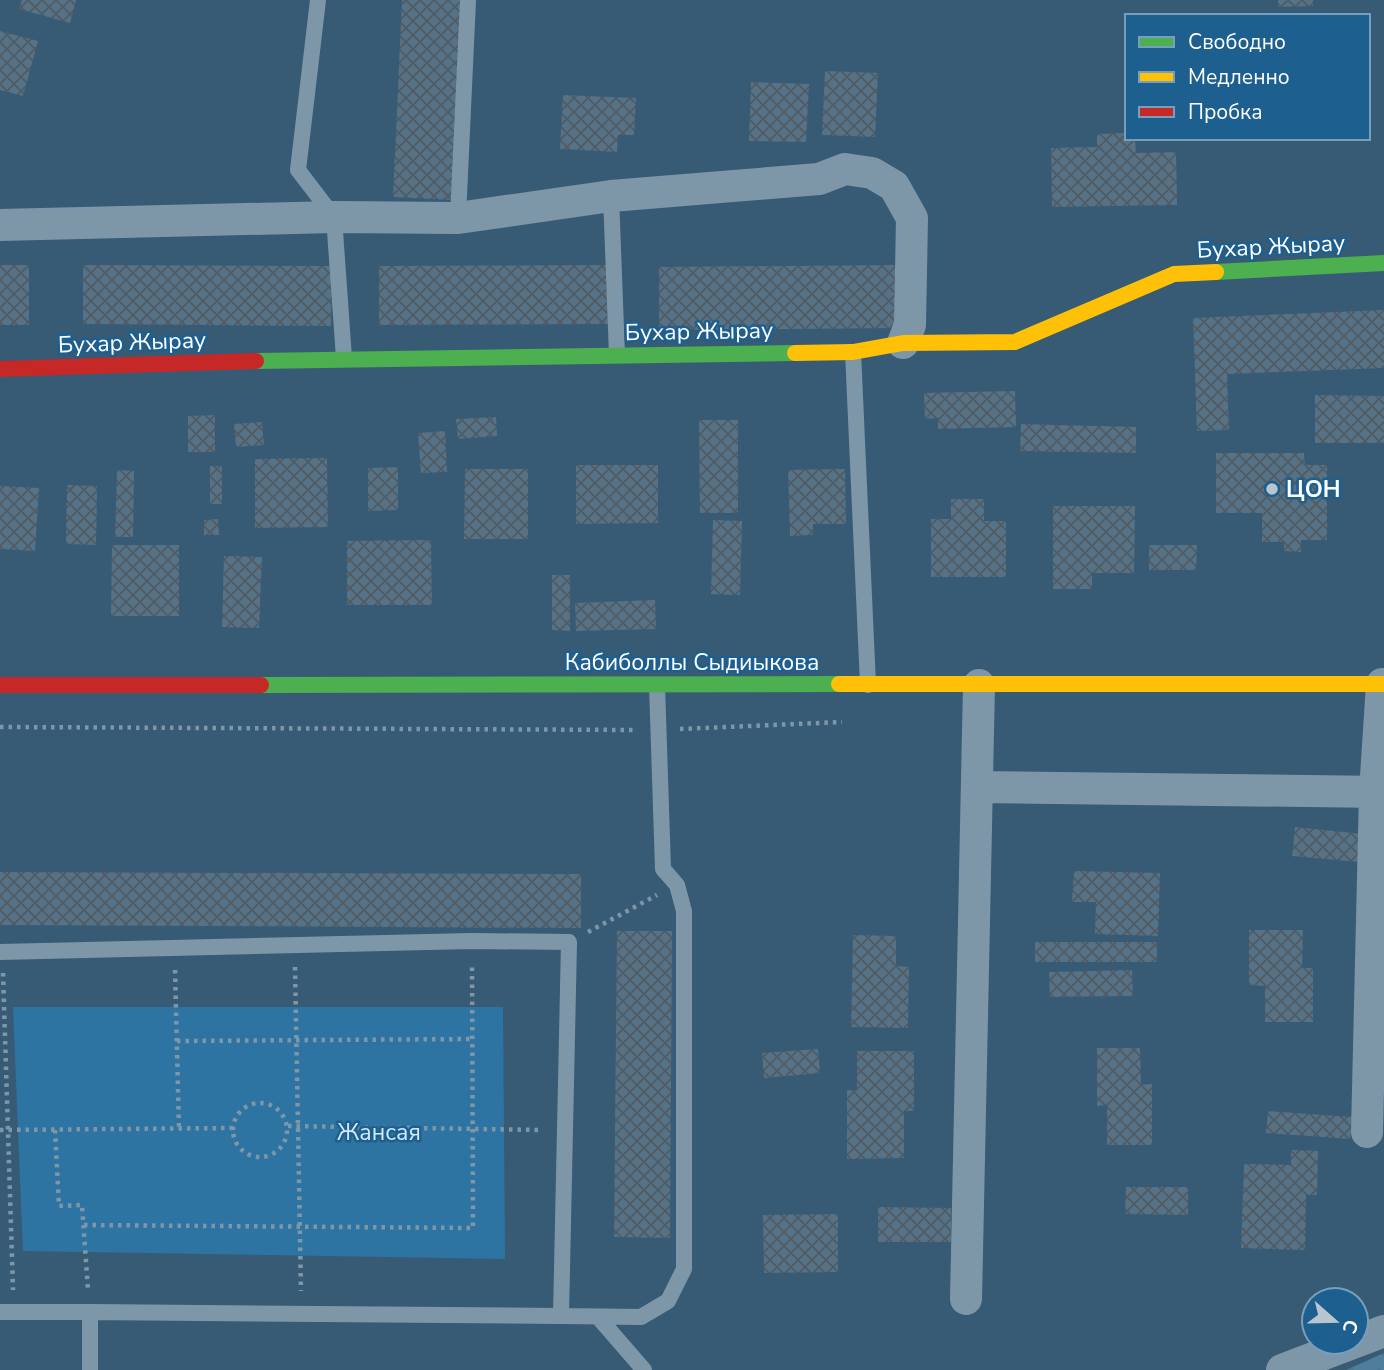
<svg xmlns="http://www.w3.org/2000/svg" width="1384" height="1370" font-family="'Nunito Sans',sans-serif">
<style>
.green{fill:#2e74a3}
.water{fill:url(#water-waves)}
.building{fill:url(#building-cross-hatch)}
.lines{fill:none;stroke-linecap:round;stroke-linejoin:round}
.path{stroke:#7e97a8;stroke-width:4.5;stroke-dasharray:3.5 5;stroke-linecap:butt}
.lane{stroke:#7e97a8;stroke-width:16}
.street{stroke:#7e97a8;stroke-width:32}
.fast{stroke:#4caf50;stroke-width:16}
.slow{stroke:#ffc107;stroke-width:16}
.jam{stroke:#c62828;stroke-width:16}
.poi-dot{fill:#b9c6cf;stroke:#1d5f8f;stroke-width:2.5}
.labels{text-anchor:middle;stroke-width:5;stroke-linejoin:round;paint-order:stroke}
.street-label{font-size:23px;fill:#fff;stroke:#1d5f8f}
.poi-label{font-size:23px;font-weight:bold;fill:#fff;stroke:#1d5f8f;text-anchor:start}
.park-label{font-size:23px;fill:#d1e9fa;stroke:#1d5f8f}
</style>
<defs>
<pattern id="water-waves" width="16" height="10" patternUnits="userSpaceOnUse" patternTransform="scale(1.75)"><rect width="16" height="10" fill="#4f7d9c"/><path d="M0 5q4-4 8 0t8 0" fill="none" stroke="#4e6474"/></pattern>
<pattern id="building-cross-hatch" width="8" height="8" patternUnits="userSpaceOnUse" patternTransform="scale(1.75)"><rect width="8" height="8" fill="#557286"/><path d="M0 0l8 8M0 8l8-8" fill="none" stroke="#505b63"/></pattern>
</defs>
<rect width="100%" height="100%" fill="#375b75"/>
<path class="green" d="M503 1007 505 1259 23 1251 13 1007Z"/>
<path class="water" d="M1384 1353V1370H1346Z"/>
<path class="building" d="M22 0H76L70 23 19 9Z
M402 0H461L452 200 393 197Z
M1278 0H1313V6L1278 7Z
M0 31 38 41 23 96 0 90Z
M825 71 878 73 875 137 822 135Z
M751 82 809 84 806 142 749 141Z
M563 95 636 98 634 135H618L617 152 560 149Z
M1127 133V138H1135L1136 153 1176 152 1177 205 1052 207 1051 148 1097 147V134Z
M0 265H29V325H0Z
M83 265 332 266 331 326 83 324Z
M609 265V324L379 325V266Z
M898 265 899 328 659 330V267Z
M1384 310V368L1227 374 1229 430 1197 431 1193 318Z
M1015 391 1016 427 938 429V418L925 419 924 393Z
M1315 395 1384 396V443H1315Z
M215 415V452H188V416Z
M496 417 497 436 458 439 456 419Z
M699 420H738V513H700Z
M262 422 264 445 236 447 234 424Z
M1021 424 1136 427V453L1020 451Z
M445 431 447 472 421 473 418 433Z
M1216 453H1304L1305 465H1327V540H1301V552L1284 551V542H1262V513H1216Z
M327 458 328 527 255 528V459Z
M576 465H658V523L576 524Z
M210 466H222V504H210Z
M398 467V510L368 511V468Z
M465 469H528V539H464Z
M845 469 846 524H813V535L790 536 788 470Z
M117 470 134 471 133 537H115Z
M67 485 97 486 96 545 66 544Z
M0 486 39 488 35 551 0 549Z
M951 499H984V521H1006V577H931V519H951Z
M1053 506H1135L1134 573H1092V589H1053Z
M218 519 219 535H204V520Z
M713 520 742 521 740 595 711 594Z
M431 540 432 605H347V541Z
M112 545H179V616H111Z
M1149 545H1197L1196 570H1149Z
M224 556 262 557 259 628 222 627Z
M552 575H570V631L552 630Z
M655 600 656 629 576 631 575 603Z
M1295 827 1363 834 1360 862 1292 856Z
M1074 871 1160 873 1158 936 1095 934 1096 902H1072Z
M0 872 581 874V928L0 925Z
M1249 930H1303L1302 968H1313V1022H1265V986L1249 985Z
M617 931H672L670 1238 614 1237Z
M853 935 896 936V966L909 967 908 1028 851 1027Z
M1035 942H1157V962H1035Z
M1132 970 1133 996 1050 997 1049 972Z
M1097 1048H1140L1141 1085 1152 1084V1145H1107V1105L1097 1106Z
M818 1049 820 1073 764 1078 762 1053Z
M857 1051H914V1111H904V1158L847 1159V1090H857Z
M1268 1111 1352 1117 1350 1139 1266 1133Z
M1291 1150 1318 1151 1317 1195H1306L1305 1250 1241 1248 1244 1164 1291 1165Z
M1126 1187H1188V1215L1125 1214Z
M878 1207 951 1208V1242H878Z
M838 1214V1272L764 1273 763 1215Z"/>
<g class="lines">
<path class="path" d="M0 727 636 730
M680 729 842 722
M588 932 657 895
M295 967 301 1291
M175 970 179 1129
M3 973 13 1290
M177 1041 472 1039
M233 1130a27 27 0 1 1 54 0a27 27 0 1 1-54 0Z
M288 1126 542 1130
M0 1130 233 1128
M55 1130 59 1206 82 1205 88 1290
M84 1225 473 1228 472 963"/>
<path class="lane" d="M318 0 298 170 334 217 344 358
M611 196 617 355
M458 218 468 0
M853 352 868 685
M0 952 472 941 569 942 561 1316 641 1317 668 1301 684 1269V911L677 885 663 869 657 685
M0 1312H90
M598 1317 644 1370
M90 1370V1312L561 1316"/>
<path class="street" d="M0 225 334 217 458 218 611 196 819 179 845 169 872 173 894 186 912 218 910 325 903 343
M977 787 1384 792
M1367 1132 1375 792 1382 684
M966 1299 979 685
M1282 1370 1384 1331"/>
<path class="fast" d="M1216 272 1384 263
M256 361 795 353
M261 685 839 684"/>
<path class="slow" d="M795 353 853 352 903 343 1015 342 1174 274 1216 272
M839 684H1384"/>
<path class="jam" d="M0 369 256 361
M0 685H261"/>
</g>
<circle class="poi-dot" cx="1272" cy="489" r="7"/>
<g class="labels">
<g class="street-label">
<text transform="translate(1271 246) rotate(-3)" y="8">Бухар Жырау</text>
<text transform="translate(699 331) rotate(-1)" y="8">Бухар Жырау</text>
<text transform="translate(132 342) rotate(-2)" y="8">Бухар Жырау</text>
<text x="692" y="670">Кабиболлы Сыдиыкова</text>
</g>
<g class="poi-label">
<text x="1286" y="497">ЦОН</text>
</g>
<g class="park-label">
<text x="379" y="1140">Жансая</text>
</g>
</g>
<rect x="1125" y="14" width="245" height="126" fill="#1d5f8f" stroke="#779fbc" stroke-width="2"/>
<rect x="1139" y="37" width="35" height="10" fill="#4caf50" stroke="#779fbc" stroke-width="2"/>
<text x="1188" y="49" font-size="21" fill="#ffffff">Свободно</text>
<rect x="1139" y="72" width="35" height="10" fill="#ffc107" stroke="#779fbc" stroke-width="2"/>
<text x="1188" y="84" font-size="21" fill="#ffffff">Медленно</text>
<rect x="1139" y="107" width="35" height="10" fill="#c62828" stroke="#779fbc" stroke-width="2"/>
<text x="1188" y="119" font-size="21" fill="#ffffff">Пробка</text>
<g transform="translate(1335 1321) rotate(110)"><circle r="33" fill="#1d5f8f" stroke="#779fbc" stroke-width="2"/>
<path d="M0-5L12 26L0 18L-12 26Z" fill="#b9c6cf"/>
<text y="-10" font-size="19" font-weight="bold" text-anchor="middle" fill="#ffffff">С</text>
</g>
</svg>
